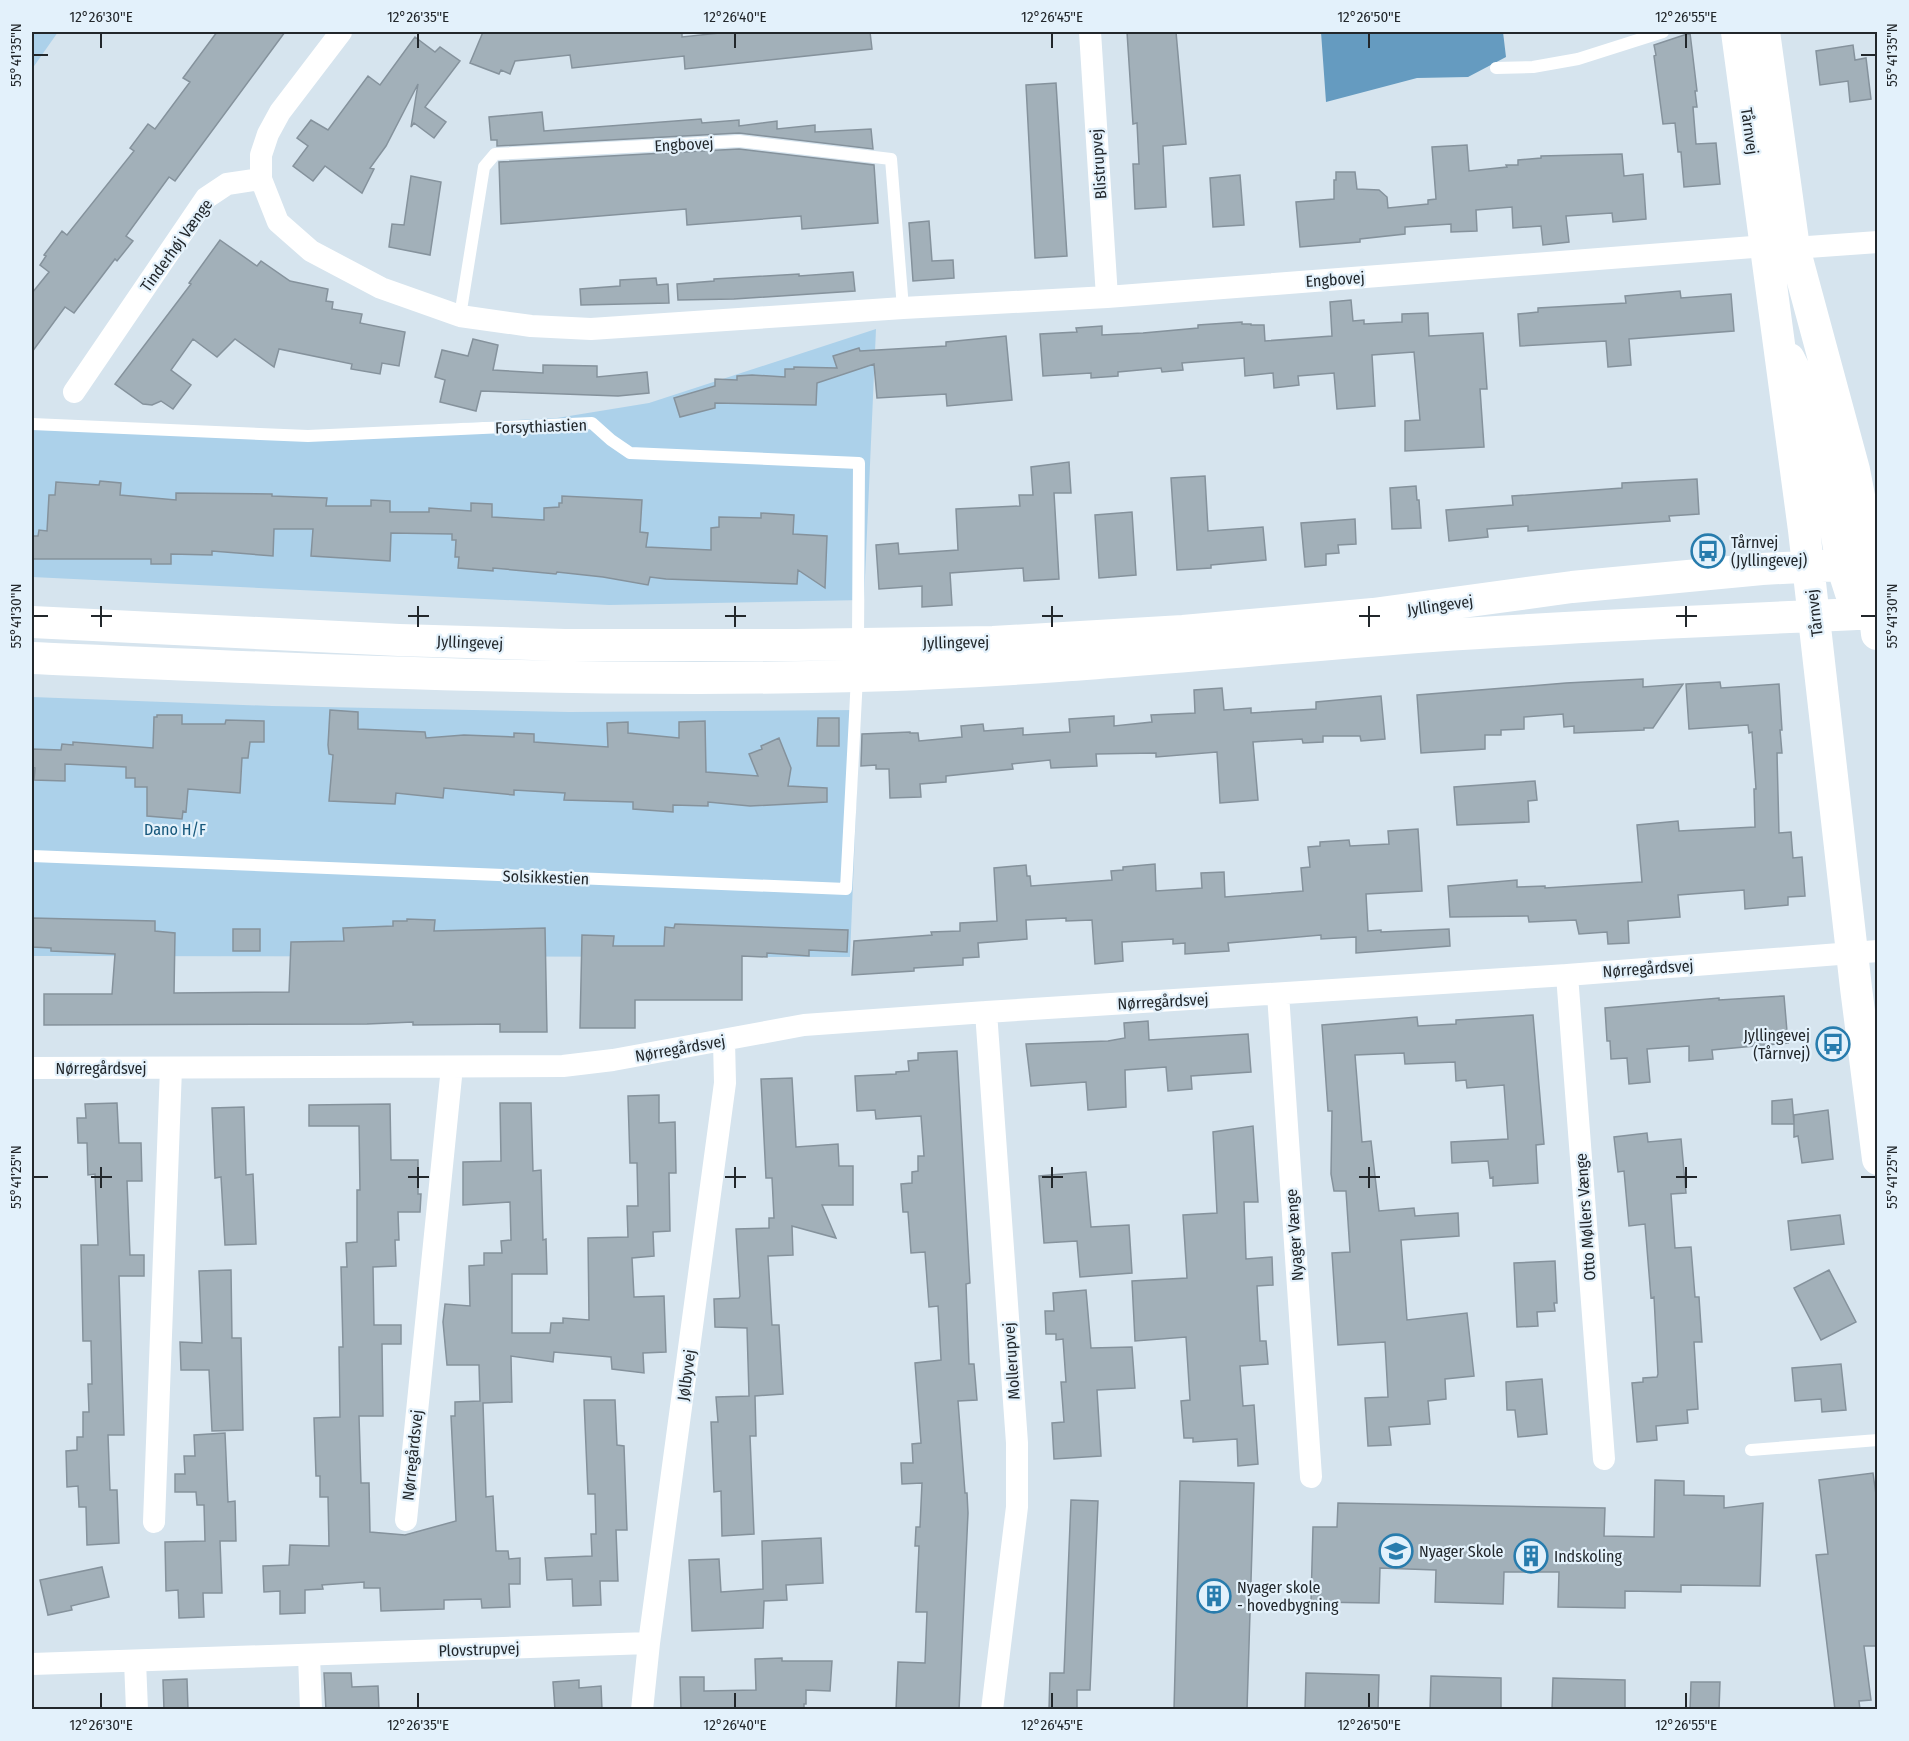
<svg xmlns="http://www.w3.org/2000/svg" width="1909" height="1741" font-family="'Fira Sans Condensed',sans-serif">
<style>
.green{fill:#acd1ea}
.water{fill:#659bc0}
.building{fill:#a2b0b9;stroke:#85929c;stroke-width:1.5}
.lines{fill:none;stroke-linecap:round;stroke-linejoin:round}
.lane{stroke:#fff;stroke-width:12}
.street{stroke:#fff;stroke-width:22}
.secondary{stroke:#fff;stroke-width:32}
.ticks{fill:none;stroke:#22272b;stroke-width:2}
.labels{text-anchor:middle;stroke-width:4.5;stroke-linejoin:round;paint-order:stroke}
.street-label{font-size:16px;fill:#22272b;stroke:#e3f1fb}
.poi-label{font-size:16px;fill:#22272b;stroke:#e3f1fb;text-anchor:start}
.park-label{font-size:16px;fill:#16577b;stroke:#e3f1fb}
.neatline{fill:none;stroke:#22272b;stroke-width:2}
.ticks-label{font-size:15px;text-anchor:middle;fill:#22272b}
</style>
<rect width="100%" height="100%" fill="#d6e4ee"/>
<path class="green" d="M32 32H58L32 69Z
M876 329 864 600 609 605 32 577V420L313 431 557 418 649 403Z
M32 697 272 706 569 712 860 710 850 957 32 956Z"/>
<path class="water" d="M1321 32H1503L1506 57 1468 77 1417 78 1326 102Z"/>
<path class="building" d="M217 32H285L175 181 169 177 126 236 133 241 117 261 115 259 74 313 65 307 32 352V293L49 272 40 265 46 256 44 255 62 231 67 235 134 151 130 148 148 124 155 129 190 82 183 78Z
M483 32H682V37L729 32H870L872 49 685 69 684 56 572 68 570 55 515 61 510 74 501 70 499 74 470 63Z
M1127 32H1176L1186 144 1163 146 1166 207 1135 209 1133 164H1139L1137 123 1133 124Z
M1690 33 1697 91H1695L1697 107H1693L1696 144 1716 143 1720 184 1684 187 1681 152H1678L1675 123 1663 124 1654 56 1656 55 1654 45Z
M415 37 435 52 440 47 460 61 425 107 446 122 434 138 414 123 411 127 418 84 386 146 370 168 374 169 362 193 325 166 313 181 293 166 308 146 297 138 311 120 328 130 368 76 380 85Z
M1853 45 1855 60 1866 58 1871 99 1850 102 1848 81 1820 85 1816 51Z
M1056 83 1067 256 1035 258 1026 85Z
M542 112 544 131 701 119 702 123 739 120V126L777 121V129L815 125V132L871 129 873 149 739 133 497 146V140H491L489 117Z
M1467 145 1469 171 1507 167 1506 165H1518V160L1541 158V156L1622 154 1624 176 1643 174 1646 219 1613 222 1612 213 1566 216 1569 242 1543 245 1541 226 1513 228 1512 207 1476 210 1477 231 1451 232V224L1405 227V234L1360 239V242L1300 247 1296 202 1334 199V180H1336V172H1355L1357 189 1379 190 1387 197 1388 208 1428 204V200L1436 199 1432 147Z
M739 149 874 165 878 223 802 229 801 216 687 225 686 209 501 224 499 162Z
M1240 175 1244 225 1213 227 1210 178Z
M411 176 441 182 430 255 389 247 392 224 404 225Z
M929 221 932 261 953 260 954 278 913 281 909 223Z
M220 240 257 266 261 261 290 281 328 289 326 301 333 302 332 309 362 314 360 323 405 332 399 366 382 363 380 374 351 369 352 364 279 349 274 367 235 339 217 357 193 339 171 370 191 385 173 409 161 401 152 405 143 404 115 384 191 284 189 283Z
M853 272 855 291 734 299 678 300 677 284 714 281V279L799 274V276Z
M656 278 657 285 668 284 669 303 581 305 580 289 620 286V280Z
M1680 291 1681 298 1731 294 1734 331 1629 339 1631 365 1608 367 1606 341 1520 346 1518 314 1538 312V308L1626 303 1625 296Z
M1351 300 1353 321 1364 320V324L1402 322V314L1428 313 1429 336 1483 333 1487 389H1480L1484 447 1405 451V421L1420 420 1414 352 1372 355 1375 406 1337 409 1334 373 1298 376 1299 385 1274 388 1273 373 1245 376 1244 358 1182 363 1183 370 1162 372 1161 368 1118 372V376L1091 378V373L1043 376 1040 334 1077 332 1076 328 1102 326V335L1143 333 1198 328V325L1242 322V324H1251V325H1264L1265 341 1332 336 1330 302Z
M1006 336 1012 400 947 406 946 394 877 398 874 364 817 383 816 405 715 403V408L680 417 674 398 715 386V379L737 380V376L752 375 785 377V369H794V367L837 368 833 356 859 348 860 351 946 346V342Z
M473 339 498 345 493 370 543 373V365L597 366V377L647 372 649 393 618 396 481 391 476 411 440 402 445 380 435 377 442 350 468 356Z
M1069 462 1071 493H1054L1059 579 1024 581 1023 568 950 573 952 605 922 607V586L879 589 876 545 898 543 899 554 958 550 956 509 1020 506 1019 495H1033L1031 467Z
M1205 476 1208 531 1263 527 1266 560 1211 565V568L1177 570 1171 478Z
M1697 479 1699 514 1669 516 1670 521 1528 531V526L1487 529 1488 537 1449 541 1446 510 1513 505 1512 496 1622 488V483Z
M100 481 121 483 120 495 176 500V493L272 494V496L327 498 326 506H371V500L390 501V512H429V508L471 511V503L492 504V517L544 520V508L559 507V503H562V496L642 500 640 532 648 533 646 547 711 550V528L719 527V517L761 518V513L794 515 793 534 827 536 825 588 798 570 797 584 666 579 650 577 648 585 603 577 557 572 556 574 493 568V571L458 568 459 557H455L456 540H452V534L391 533 390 561 311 556 313 529H274L273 556 212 551V555L171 554V564H151V559H32V536H38L39 530 47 531 49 495H55L56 482 99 485Z
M1416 486 1417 500H1419L1421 528 1392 529 1390 488Z
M1132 512 1136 575 1099 578 1095 515Z
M1355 519 1356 544 1338 545 1339 553 1326 554V565L1305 567 1301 523Z
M1643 679V687L1683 684 1653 728H1644V730L1574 733V726L1564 727 1563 714 1524 717V729L1501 730V735H1485V749L1421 753 1417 695 1566 683Z
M1720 682 1721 688 1779 684 1782 730H1780L1782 753H1777L1779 833 1791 832 1793 858 1802 857 1805 896 1788 897V905L1745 909 1744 890 1678 895 1680 917 1628 921 1629 943 1608 944 1607 932 1579 934 1576 920 1529 922 1528 916 1450 917 1448 886 1517 880V887L1545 886V888L1642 882 1637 825 1678 821 1679 831 1755 827 1754 789H1756L1752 732 1749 733 1748 725 1689 729 1686 684Z
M1222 688 1224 710 1251 708V713L1316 709V702L1381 696 1385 739 1361 741 1360 736H1323V742L1303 743 1302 739 1253 742 1258 800 1220 803 1217 752 1156 757V753L1096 754 1097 766 1051 768 1050 760 1012 764 1013 769 946 776V782L920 784 921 797 890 798 889 769H876V765L861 766 862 734 910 732V733H918L919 741 962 737 961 726 983 724 984 731 1023 728V735L1070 732 1069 719 1114 716V726L1152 722 1151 715 1195 713 1194 690Z
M330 710 358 712V729L425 732 426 738 464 735 514 737V733L534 734V742L608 747 607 723 628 722V733L679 738V722L705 721 706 772 758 776 749 754 762 749 761 746 779 738 791 768 788 786 827 788V802L750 806 708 802V806L673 805V812L633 809V802L564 800 565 793 514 790V795L444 788 443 798 396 793 395 804 329 801 333 755 329 754 328 745Z
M157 715H182V724H225L226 720 264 721V742H250L248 758H242L240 793 188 789 186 812 183 811 182 819 147 816V787H135V778H126V767L65 764V781L34 780 35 768 32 767V749L61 750 62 744 73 745V742L153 748 154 717H157Z
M818 718H839V746H817Z
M1535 781 1537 800 1528 801 1529 822 1457 825 1454 787Z
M1418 829 1422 891 1366 894 1368 931 1381 930V932L1449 929 1450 946 1356 953V937L1321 939V935L1228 943 1229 951 1185 954V943L1173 944V939L1122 942 1123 961 1095 964 1092 920 1066 921V918L1026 920 1027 939 978 943 979 957 963 958V965L914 968V971L852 975 854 941 932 935 931 932 960 931V923L997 921 994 868 1026 865 1027 876H1030L1031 886 1112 880 1111 871 1123 870V867L1155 864 1156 891 1202 888 1201 873 1224 872 1225 897 1303 891 1301 868 1310 867 1308 847 1320 846V842L1349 840 1350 846 1389 844 1388 831Z
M32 918 155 921V931L175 933 174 993 289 992 291 942 344 941 343 928 393 926V921H407V919L435 920 434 931 545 928 547 1032H500V1024L413 1025V1022L367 1024 44 1025V994H112L115 954 51 951V948L32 947Z
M675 924 848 930 847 952 809 950V956L767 953V957L742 956V1000H635V1028H580L582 935 614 936 613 946H664L665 927 674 928Z
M233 929H260V951H233Z
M1784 996 1788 1043 1712 1050 1713 1059 1689 1061V1046L1647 1049 1650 1082 1629 1084 1627 1058 1611 1059 1610 1041H1607L1605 1008 1719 998V1000Z
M1533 1015 1544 1144 1536 1145 1538 1183 1493 1186V1177L1490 1178 1488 1161 1452 1163 1451 1142 1508 1139 1504 1085 1467 1088 1466 1080 1456 1081 1455 1062 1405 1064 1404 1053 1355 1055 1362 1142 1371 1141 1379 1211 1414 1208 1415 1216 1458 1213 1459 1236 1401 1240 1407 1320 1467 1313 1474 1376 1445 1379 1446 1399 1428 1401 1430 1424 1389 1427 1391 1445 1368 1446 1365 1398 1388 1397 1385 1342 1338 1345 1332 1253 1350 1252 1346 1191H1334L1331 1174 1332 1111H1328L1322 1025 1417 1017 1418 1026 1456 1024V1020Z
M1148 1021 1149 1040 1248 1034 1251 1072 1191 1076 1192 1089 1168 1091 1166 1067 1125 1070 1126 1107 1088 1110 1086 1082 1031 1086 1026 1044 1108 1041 1125 1038 1124 1023Z
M957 1051 970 1283 966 1284 969 1364H974L977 1400 958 1401 965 1493H967L968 1513 959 1710H896L898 1662 925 1663 927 1612H916L919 1546H915L916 1527H920L922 1483 902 1484 901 1463H913L912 1444 921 1443 915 1363 941 1360 938 1306 929 1307 925 1252 911 1253 908 1212H903L901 1184 912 1183V1172L918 1171V1156H924L921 1116 876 1119 875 1110 857 1111 855 1076 896 1074V1072L909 1071 908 1061 918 1060V1053Z
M792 1078 796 1147 838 1144 839 1166H853V1205H822L836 1238 792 1226 793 1255 768 1256 772 1325H779L783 1394 755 1396 756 1436H750L754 1534 722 1536 721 1491 714 1492 711 1422H718L716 1397 749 1396 747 1328 715 1327 714 1299 739 1298 740 1296 736 1229 769 1228V1218H774L772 1178H766L761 1079Z
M659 1095V1123L675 1122 676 1173H669L670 1231 653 1232 654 1256 632 1258 634 1297 664 1296 666 1352 643 1353 644 1373 612 1369 611 1357 554 1352 553 1362 511 1356 512 1402 483 1403 486 1497 493 1496 496 1551H508L509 1559 520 1558V1584H509L510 1607 482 1608 481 1599 444 1600V1609L381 1611 380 1588H364V1582L322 1585 323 1589 305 1590V1613L280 1614V1591L264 1592 263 1566 289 1565 290 1545 329 1546 328 1497H320V1476H316L314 1418 340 1417 339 1347H343L341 1267H347L346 1243 357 1242V1190H360L359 1126H309V1105L390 1104 391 1160H418V1194H421L420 1212H398L399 1240H395L396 1266 373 1267 374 1325H401V1344H382L383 1416H359L361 1483H369L370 1532 405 1535 456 1521 451 1416H455V1402L480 1401 479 1365H447L443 1322 445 1304 470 1306 469 1266 484 1265V1253H502L501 1241 511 1240 510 1202 463 1205V1162L501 1161 500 1103H531L533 1171 541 1170 543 1240 546 1239 547 1274H512V1333H550L551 1323H563V1318L589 1320 588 1238 628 1237 627 1206H638L637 1163H630L628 1096Z
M1792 1099 1794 1124H1772V1101Z
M117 1103 119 1143H141L142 1181H127L130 1255H144V1276H119L124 1435H108L110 1490H117L119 1543 87 1545 86 1507H79L78 1486 67 1487 66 1451 77 1450V1437H83V1412H89L88 1384H92L91 1341H83L81 1245H98L95 1174 88 1175 87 1143H78L77 1118H86L85 1104Z
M244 1107 246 1175 253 1174 256 1244 225 1245 221 1177 215 1178 212 1108Z
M1828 1110 1833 1159 1802 1163 1798 1136 1794 1137V1115Z
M1253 1126 1258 1202H1244L1246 1259 1272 1257 1273 1285 1257 1286 1260 1341H1266L1268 1364 1240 1366 1243 1406 1254 1405 1258 1464 1238 1466 1237 1439 1193 1442V1438H1184L1181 1401 1190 1400 1186 1337 1135 1341 1132 1281 1187 1278 1183 1215 1217 1213 1213 1132Z
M1647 1133 1648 1142 1681 1139 1686 1193 1671 1194 1675 1248 1691 1247 1695 1297H1699L1702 1342H1694L1698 1409 1687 1410 1688 1423 1656 1426 1657 1440 1637 1442 1632 1383 1643 1382V1378L1657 1377 1658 1374 1654 1297 1651 1298 1645 1224 1629 1226 1624 1171 1618 1172 1614 1137Z
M1086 1172 1091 1227 1129 1225 1132 1273 1080 1277 1077 1241 1044 1243 1039 1176Z
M1840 1215 1844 1244 1791 1250 1788 1221Z
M1555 1261 1557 1303H1554L1555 1311 1537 1312 1538 1326 1517 1327 1514 1263Z
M231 1270 232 1338H241L243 1430 212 1431 209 1370H181L180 1342 202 1343 199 1271Z
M1829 1270 1856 1322 1821 1340 1794 1288Z
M1086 1290 1091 1348 1132 1347 1135 1388 1097 1390 1101 1456 1054 1459 1052 1423 1064 1422 1061 1382H1066L1063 1339 1056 1340V1334H1046L1045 1311H1054L1053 1293Z
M1841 1364 1846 1410 1822 1412 1821 1399 1795 1401 1792 1368Z
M1542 1379 1547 1434 1518 1437 1515 1410H1507L1506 1382Z
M584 1400H615L617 1445 624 1446 627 1530H616L618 1581H600L601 1605 573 1606 572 1579 547 1580 545 1558 592 1556 591 1534H596L595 1494H588Z
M225 1433 228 1502 235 1501 236 1541H220L222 1593H203L204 1617 179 1618 178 1590 166 1591 165 1542 205 1541 204 1505H197L196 1492H175V1474H185L184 1456H195L194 1435Z
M1873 1473 1878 1509V1646H1864L1871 1700 1859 1701 1860 1710H1835L1816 1555 1828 1554 1819 1480Z
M1655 1480 1684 1481V1495L1724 1496V1508L1763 1503 1760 1586 1681 1585V1592L1625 1591V1608L1558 1607 1559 1572H1504L1503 1604 1435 1602 1436 1570 1380 1568 1379 1603 1311 1602 1313 1527H1337L1338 1503 1605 1508 1604 1536 1654 1537Z
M1180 1481 1254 1483 1247 1710H1174Z
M1071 1500 1098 1501 1090 1690H1077V1710H1049L1050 1673H1064Z
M821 1538 823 1583 786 1585 787 1600 764 1601 763 1628 692 1631 689 1560 719 1559 721 1592 763 1589 762 1541Z
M102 1567 109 1597 71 1606 72 1610 48 1615 40 1580Z
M782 1658V1661H832L830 1691 806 1690V1704H804V1710H681L680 1677H704V1691L756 1690 755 1659Z
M324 1673H351L352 1687 378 1686 379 1710H326Z
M1306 1673 1379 1675 1378 1710H1305Z
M1431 1676 1501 1678V1710H1430Z
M1553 1678 1625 1680V1710H1552Z
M187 1679 188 1710H164L163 1680Z
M579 1680V1688L601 1686 602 1710H555L553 1682Z
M1691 1682H1720L1719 1710H1690Z"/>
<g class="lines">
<path class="lane" d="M1496 68 1533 67 1578 59 1663 32
M460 316 484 167 495 154 739 141 891 159 903 308
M32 424 308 436 592 423 611 440 630 453 859 463 858 643
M32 856 846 889 857 677
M1751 1450 1878 1440"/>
<path class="street" d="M341 32 280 112 268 134 261 155V179L278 222 311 251 381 288 460 316 531 326 591 329 903 308 1107 297 1766 246
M1090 32 1107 297
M1794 248 1878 242
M74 392 206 198 227 184 261 179
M1567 975 1604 1459
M1278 994 1311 1477
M986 1012 1017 1443V1507L992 1710
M32 1068 563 1066 613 1060 804 1025 986 1012 1567 975 1878 951
M406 1520 452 1067
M154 1522 171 1068
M309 1655 311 1710
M135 1661 137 1710
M32 1664 649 1643
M642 1710 649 1643 725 1083 724 1041"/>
<path class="secondary" d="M1737 32 1804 530 1856 988 1878 1159
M1764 32 1794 248 1854 470 1865 527 1877 634
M1789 359 1816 413 1842 565 1851 593 1875 613
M32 622 399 640 565 645H795L993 642 1183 631 1373 614 1572 587 1762 569 1878 563
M32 658C307 670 582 683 858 676 1050 671 1241 650 1432 636 1580 626 1729 620 1878 613"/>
</g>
<path class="ticks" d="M101 33V48M418 33V48M735 33V48M1052 33V48M1369 33V48M1686 33V48M33 55H48M1861 55H1876M101 606V627M418 606V627M735 606V627M1052 606V627M1369 606V627M1686 606V627M33 616H48M91 616H112M408 616H429M725 616H746M1042 616H1063M1359 616H1380M1676 616H1697M1861 616H1876M101 1167V1188M418 1167V1188M735 1167V1188M1052 1167V1188M1369 1167V1188M1686 1167V1188M33 1177H48M91 1177H112M408 1177H429M725 1177H746M1042 1177H1063M1359 1177H1380M1676 1177H1697M1861 1177H1876M101 1693V1708M418 1693V1708M735 1693V1708M1052 1693V1708M1369 1693V1708M1686 1693V1708"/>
<defs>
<g id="bus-ring" transform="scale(1.725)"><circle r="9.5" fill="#e3f1fb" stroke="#287cad" stroke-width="1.5"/><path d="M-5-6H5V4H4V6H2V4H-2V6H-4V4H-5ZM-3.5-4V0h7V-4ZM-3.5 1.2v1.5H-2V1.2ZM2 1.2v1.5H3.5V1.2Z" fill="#287cad"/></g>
<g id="school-ring" transform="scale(1.725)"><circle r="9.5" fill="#e3f1fb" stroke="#287cad" stroke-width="1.5"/><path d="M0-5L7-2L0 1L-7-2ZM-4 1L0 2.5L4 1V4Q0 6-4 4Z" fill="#287cad"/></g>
<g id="building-ring" transform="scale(1.725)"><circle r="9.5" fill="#e3f1fb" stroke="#287cad" stroke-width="1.5"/><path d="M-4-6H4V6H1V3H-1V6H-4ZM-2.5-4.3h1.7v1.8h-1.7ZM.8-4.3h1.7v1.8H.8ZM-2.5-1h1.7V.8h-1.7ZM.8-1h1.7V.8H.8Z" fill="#287cad"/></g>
</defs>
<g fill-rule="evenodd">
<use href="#bus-ring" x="1708" y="551"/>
<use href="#bus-ring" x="1833" y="1044"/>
<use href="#school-ring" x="1396" y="1551"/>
<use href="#building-ring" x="1531" y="1556"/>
<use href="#building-ring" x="1214" y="1596"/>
</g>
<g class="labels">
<g class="street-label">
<text transform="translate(1750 131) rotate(82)" y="6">Tårnvej</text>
<text transform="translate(684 144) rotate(-3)" y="6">Engbovej</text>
<text transform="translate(1098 164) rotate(-94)" y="6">Blistrupvej</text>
<text transform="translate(176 245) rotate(-54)" y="6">Tinderhøj Vænge</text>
<text transform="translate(1335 279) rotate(-4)" y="6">Engbovej</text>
<text transform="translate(541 426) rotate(-2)" y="6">Forsythiastien</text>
<text transform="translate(1440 605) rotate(-8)" y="6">Jyllingevej</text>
<text transform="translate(1814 613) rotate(-97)" y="6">Tårnvej</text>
<text transform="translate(470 642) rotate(2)" y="6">Jyllingevej</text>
<text transform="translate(956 642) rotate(-1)" y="6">Jyllingevej</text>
<text transform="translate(546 877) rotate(2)" y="6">Solsikkestien</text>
<text transform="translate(1648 968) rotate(-4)" y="6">Nørregårdsvej</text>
<text transform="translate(1163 1001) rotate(-3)" y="6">Nørregårdsvej</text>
<text transform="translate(680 1048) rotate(-10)" y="6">Nørregårdsvej</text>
<text x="101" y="1074">Nørregårdsvej</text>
<text transform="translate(1585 1217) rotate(-94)" y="6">Otto Møllers Vænge</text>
<text transform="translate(1294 1235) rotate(-94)" y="6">Nyager Vænge</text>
<text transform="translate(1011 1361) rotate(-94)" y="6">Mollerupvej</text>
<text transform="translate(686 1375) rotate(-82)" y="6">Jølbyvej</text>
<text transform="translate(412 1455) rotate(-84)" y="6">Nørregårdsvej</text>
<text transform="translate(479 1649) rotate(-2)" y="6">Plovstrupvej</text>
</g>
<g class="poi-label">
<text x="1731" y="548">Tårnvej<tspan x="1731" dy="18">(Jyllingevej)</tspan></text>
<text x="1810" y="1041" text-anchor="end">Jyllingevej<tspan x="1810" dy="18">(Tårnvej)</tspan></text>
<text x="1419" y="1557">Nyager Skole</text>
<text x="1554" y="1562">Indskoling</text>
<text x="1237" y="1593">Nyager skole<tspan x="1237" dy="18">- hovedbygning</tspan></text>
</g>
<g class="park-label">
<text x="175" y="835">Dano H/F</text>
</g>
</g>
<rect width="1909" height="1741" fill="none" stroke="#e3f1fb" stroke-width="66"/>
<rect x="33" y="33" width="1843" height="1675" class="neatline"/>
<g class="ticks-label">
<text x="101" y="22">12°26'30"E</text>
<text x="418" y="22">12°26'35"E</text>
<text x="735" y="22">12°26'40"E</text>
<text x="1052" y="22">12°26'45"E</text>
<text x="1369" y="22">12°26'50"E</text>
<text x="1686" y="22">12°26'55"E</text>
<text transform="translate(16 55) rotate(-90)" y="5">55°41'35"N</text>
<text transform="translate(1892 55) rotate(-90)" y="5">55°41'35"N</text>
<text transform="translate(16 616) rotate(-90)" y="5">55°41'30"N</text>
<text transform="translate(1892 616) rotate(-90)" y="5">55°41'30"N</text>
<text transform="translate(16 1177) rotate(-90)" y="5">55°41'25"N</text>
<text transform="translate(1892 1177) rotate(-90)" y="5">55°41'25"N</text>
<text x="101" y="1730">12°26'30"E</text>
<text x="418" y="1730">12°26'35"E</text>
<text x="735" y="1730">12°26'40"E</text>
<text x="1052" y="1730">12°26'45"E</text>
<text x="1369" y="1730">12°26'50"E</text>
<text x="1686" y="1730">12°26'55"E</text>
</g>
</svg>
